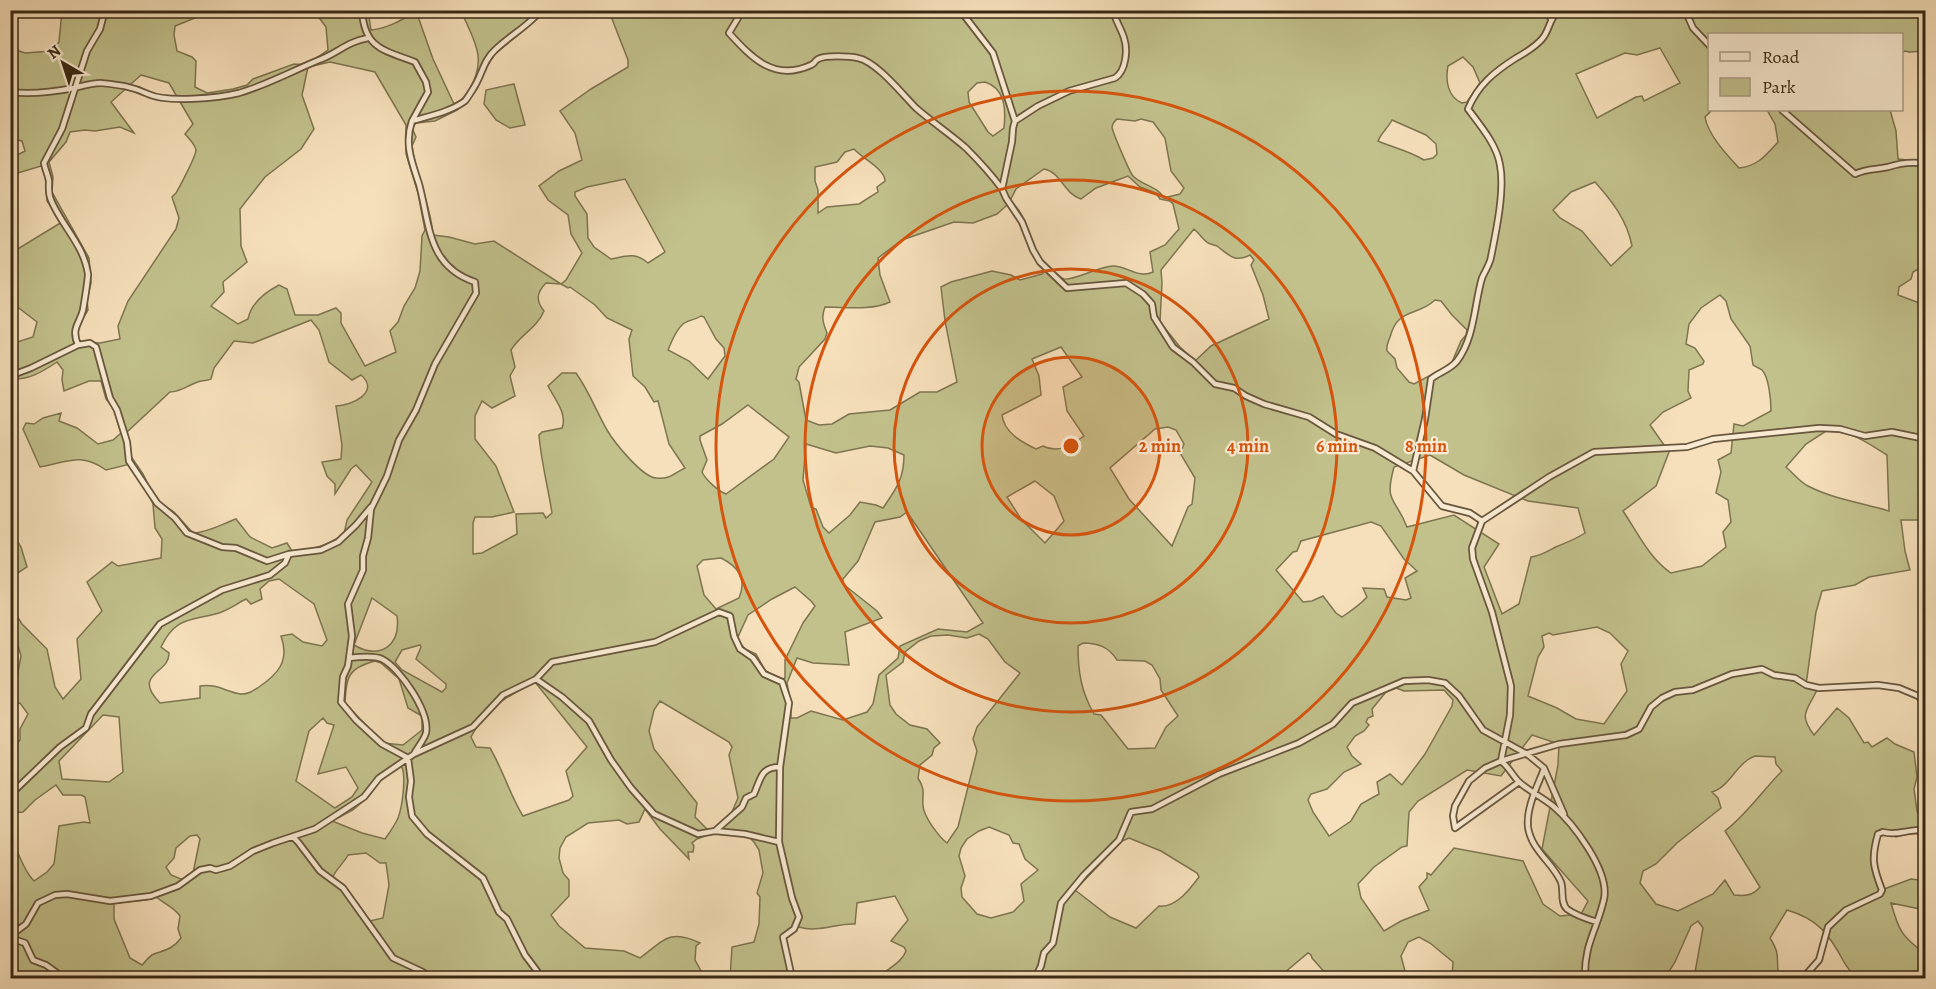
<svg xmlns="http://www.w3.org/2000/svg" width="1936" height="989" font-family="Alegreya,serif">
<style>
.green{fill:#c2c18c;stroke:#7d7450;stroke-width:1.5;fill-rule:evenodd}
.lines{fill:none;stroke-linecap:round;stroke-linejoin:round}
.minor-casing{stroke:#68563e;stroke-width:8}
.minor{stroke:#f9ebd3;stroke-width:4.5}
.ring{fill:none;stroke:#d6540d;stroke-width:3}
.centre{fill:#d6540d;stroke:#f9ebd3;stroke-width:3}
.ring-label{font-size:18px;text-anchor:middle;font-weight:bold;fill:#d6540d;stroke:#f9ebd3;stroke-width:4.5;stroke-linejoin:round;paint-order:stroke}
</style>
<rect width="100%" height="100%" fill="#f6e0bb"/>
<filter id="stains"><feTurbulence type="fractalNoise" baseFrequency=".00333" numOctaves="4"/><feColorMatrix values="0 0 0 0 .2 0 0 0 0 .09 0 0 0 0 .02 0 0 0 .5 -.17"/></filter>
<radialGradient id="worn" r=".72"><stop offset=".6" stop-color="#630" stop-opacity="0"/><stop offset="1" stop-color="#630" stop-opacity=".3"/></radialGradient>
<path class="green" d="M62 11H212L175 26 174 35 177 51 192 57 196 61 195 87 207 93 233 89 247 85 253 79 294 64C306 66 318 57 328 50L326 27 314 11H368L371 30C389 28 402 20 416 11L433 59 454 104C463 100 464 97 470 88 488 58 473 39 461 11H545L494 55 484 68 477 89 467 102 457 110 435 121 416 123 412 128 416 137 412 146C416 176 431 206 433 235L449 237 475 244 494 241 561 284 566 280 582 253 571 234 568 215 548 200 539 186 559 171 582 160 575 133 560 111 591 89 628 67V60L612 19 613 11H1925V51L1909 52 1905 51 1902 53V34H1710V110H1712L1705 117C1708 135 1727 155 1739 168 1758 166 1766 155 1778 142L1775 124 1767 110H1890L1896 131 1898 159 1925 162V265L1913 272 1911 279 1899 287 1898 295 1925 305 1926 454 1922 465 1925 472V520H1901L1905 551 1910 570 1869 577 1855 585 1822 591 1816 612 1806 685 1817 690C1807 711 1798 714 1814 735L1837 708 1849 718 1864 743 1868 742 1872 747 1887 738 1895 744 1914 752 1917 777 1914 789 1917 811 1925 827V836L1920 831 1896 837 1885 833 1880 835C1873 857 1873 869 1884 889L1911 879 1919 880 1925 874V910L1891 903C1899 932 1902 936 1925 954V978H1853C1852 971 1847 968 1844 962 1829 934 1818 919 1787 910L1770 938C1782 957 1775 959 1779 978H1694L1703 928 1698 921 1691 926 1675 962 1665 978H1452L1453 962 1430 943 1419 937 1408 942 1401 956 1405 971 1400 978H1333L1327 975 1312 958 1311 955 1308 953 1278 978H985L978 974 969 978H878C887 968 901 964 906 951L904 947 891 941 908 920 895 896 857 903 855 924C836 923 818 933 799 927L786 937 790 965 795 978H730L732 947 754 942 759 924 760 897 757 893 763 873 759 850 754 842 748 836 713 833 697 839 692 843 694 846 693 852H688L689 859 660 829 645 809 639 822 627 824 619 820 588 823 566 837 560 848 559 858 563 873 569 880V896L551 915 559 926 585 948 624 951 640 958C663 941 669 928 700 943L696 946 695 960 705 978H11V840C20 853 22 869 34 881L47 872 54 864 59 826 84 822 90 823 85 797 81 795H63L56 785 35 800 23 812 11 813V756L13 748 20 740V729L28 714 20 703 11 705V692L15 688 21 656 14 631 11 629 10 605 22 624 47 649 55 687 63 699 81 679 77 639 102 611 87 582 112 562 118 566 161 558 162 539 155 528 153 504 143 483 130 464 106 470C81 452 68 462 40 467L23 429 26 423 34 424 43 418 61 413 59 421 77 428 98 444 113 440 121 433 113 407 106 399 101 381H89L64 391 62 380 63 370 57 362C42 372 29 380 11 379V344L33 337 37 322 11 302V255H15L16 250 62 222 47 201V181L43 167 41 166 11 175V159L15 160 19 154 25 151 22 141 17 140 11 124V48L25 53 51 51 59 42ZM1660 48 1680 83 1644 101 1642 96 1636 97 1597 118 1576 74 1625 53 1637 55ZM1463 57 1473 67 1480 83 1467 102 1462 103C1448 97 1445 81 1448 66ZM330 62 375 72 406 125V154L418 193 425 230 422 236 420 271 415 288 404 306 398 322 390 331 396 352 365 366 341 323V313L336 308 318 315H295L287 289 279 285C264 293 251 303 248 319L238 324 211 306 224 292 223 282 247 262 241 246 240 209 265 177 301 149 314 129 302 95 308 67ZM141 75 169 83 193 124 185 134C189 139 195 144 196 150 196 156 180 186 176 193L172 197 179 218 176 229 128 301 118 326 120 339 100 343 81 342 77 338 76 330 88 310 87 300 91 283 89 258 52 192 53 177 49 162 66 142 70 132 85 130 95 131 120 127 134 133 111 102ZM985 82C1005 88 1006 109 1004 128L993 136 988 132 969 102 968 92 977 83ZM1117 119 1135 121 1141 119 1153 122 1165 138 1171 171 1184 188 1180 194 1164 198C1156 185 1143 186 1133 176 1130 173 1112 131 1112 127 1113 122 1114 122 1117 119ZM1392 120 1426 135 1436 144 1437 154 1433 158 1424 160C1410 151 1394 148 1378 141 1381 133 1388 128 1392 120ZM854 149C863 159 885 169 885 181L877 187 878 192 859 204 827 207 818 213V190L815 181V167L837 162 845 152ZM1044 169C1061 172 1064 194 1081 199L1096 188 1128 176 1140 187 1156 193 1160 199 1170 201 1173 204 1179 229 1165 245 1150 252 1153 272C1139 279 1127 266 1113 266 1100 266 1073 281 1064 279 1061 278 1059 275 1056 274 1026 254 1033 218 1010 201L1016 189ZM625 179 665 252 648 263C635 252 627 256 611 259L594 247 588 238 587 214 575 196V192L587 187ZM1595 182C1612 201 1627 220 1632 246L1611 266 1582 231 1560 218 1553 210 1571 192ZM1007 205 1020 222 1024 235 1045 271 1042 274 1020 280 1011 275 992 271 951 282 941 287 945 321 957 382 937 392H920L890 410 849 414 832 424 819 425 806 420 799 382 796 379 799 367 825 339 827 333C823 323 821 317 825 307 845 307 871 311 890 302L880 275 878 258 902 240 954 222 973 223 997 214ZM1194 229C1199 233 1202 239 1208 243 1210 244 1214 245 1217 246 1229 255 1234 263 1250 255L1254 260 1251 265 1263 295 1269 319 1211 346 1195 361 1180 347 1160 322 1162 283 1161 270ZM546 283 561 284 568 288 570 287 595 305 607 318 632 330 629 339 633 376 645 387 654 402 658 401 669 444 685 468C674 473 669 480 656 478 642 477 614 442 607 430 596 411 589 391 576 373H562L548 386C554 398 568 414 562 428L542 432 539 435C541 461 548 487 552 513L546 518 543 513 516 514 517 534 482 553 473 554V523L475 517H492L514 512 496 466 475 439V416L482 401 492 408 515 396 510 376 515 367 511 350C520 335 537 328 544 311 536 301 536 293 546 283ZM1720 295 1726 301 1731 319 1750 346 1753 365C1756 367 1759 368 1762 370 1769 377 1771 401 1771 411L1743 426 1734 424 1731 453 1718 460 1721 472 1716 493 1728 500 1731 522 1723 532 1726 547 1702 566 1671 573C1649 558 1638 533 1623 511L1656 486 1669 452 1650 425 1663 412 1691 398 1688 391 1689 370 1703 364 1704 361 1695 348 1686 344 1689 324 1701 308ZM1435 300 1441 301 1452 315 1467 330 1466 335 1461 341 1452 362 1446 367 1414 384 1409 382 1397 368 1395 359 1387 351C1386 345 1388 343 1390 337 1398 307 1417 317 1435 300ZM701 316 704 317 716 339 724 348 725 356 708 379 689 361 668 350C672 341 675 331 683 324 688 320 695 320 701 316ZM311 320 319 330 329 362 352 380 361 375C381 392 351 406 336 406L342 445 341 459 322 462 327 476 335 484V494L351 469 356 465 372 482 347 520 344 534C329 544 310 551 292 551L287 543 272 548 250 537 236 519C222 524 207 533 193 533L174 512 156 500 143 474 128 452 129 440 127 432 170 392C182 392 189 384 201 381 204 380 208 381 211 379L214 368 234 341 253 343ZM1061 347 1082 377 1063 387 1067 411 1084 436C1071 445 1058 454 1043 446L1036 449C1021 442 1004 432 1002 415L1041 395 1039 376 1032 359ZM748 405 789 437 774 459 726 494C718 491 706 480 702 472L707 460 700 440V436L722 424ZM1168 427 1176 430 1184 444 1180 453 1195 478 1192 504 1188 507 1172 546 1129 499 1110 468 1155 429ZM1826 431C1852 431 1866 442 1887 455L1889 511C1862 503 1833 499 1808 486 1800 482 1793 473 1786 467L1806 444ZM806 444 836 453 870 446 888 448 904 455C904 479 896 489 883 508L876 505 860 502 850 515 829 533 823 527 816 509 811 507 803 480ZM1430 455 1464 475 1528 501 1578 508 1585 533C1576 539 1568 542 1558 546 1549 550 1542 556 1531 557L1519 604 1502 614 1484 567 1499 544 1454 515 1407 527C1395 496 1384 504 1394 467ZM1035 481 1054 496 1064 521 1045 543 1021 519 1007 497ZM907 512 983 623 967 632 938 629 900 646 898 658 879 675 873 704 867 712 843 720 811 711 797 718H791L790 699 787 683 797 658 813 663 849 665 845 632 882 618 877 611 843 584V579L858 561 875 522 900 517ZM1371 522 1381 526 1404 559 1417 571 1405 578 1411 598 1406 600 1387 597 1384 589 1363 588 1367 597C1360 605 1351 611 1342 617L1336 613 1323 596 1312 601 1303 602 1276 570 1293 552 1297 551 1301 541ZM721 558C739 567 747 579 739 598L716 609 704 595 697 566 703 560ZM279 579 314 604 327 640 322 646 303 642 292 634 281 636C290 661 278 674 259 687 253 691 249 694 241 694 226 692 216 683 200 686V698L160 703C131 673 170 674 169 653L161 647C175 618 188 621 215 614 226 612 236 604 246 599L251 604 262 599 260 589 269 581ZM795 587 811 601 815 606 803 623 785 660V678L783 679 771 674 765 670 756 654 745 649 737 639 748 615 772 599ZM372 598 397 616C401 646 380 660 354 645ZM1597 627 1610 633 1628 651 1621 664 1627 691 1604 724 1576 719 1557 708 1528 696 1538 657 1544 647 1542 636 1549 633 1553 635ZM979 634 988 639 1005 662 1020 673 977 727 973 739 977 751 958 827 947 843C939 837 924 817 923 806 922 793 926 791 918 778L920 765 932 755 934 748 940 743 927 729 910 725 896 714 890 705 886 675 903 662 905 652 919 641 931 636 948 635 967 638ZM1083 643C1098 643 1109 647 1117 660L1145 661 1152 665 1160 679 1161 690 1178 716 1166 727 1155 748 1128 749 1101 715 1094 714C1081 691 1078 672 1078 646ZM420 645 421 647 416 659 446 684V688L442 692 402 670 395 662 402 650ZM375 661 381 663 399 679 408 708 422 716V730L403 745 383 743 345 703C346 677 348 668 375 661ZM535 682 587 747 566 771 573 796 569 800 523 816C510 795 503 770 490 748L476 747 471 737C484 709 509 695 535 682ZM1396 688 1404 691 1444 690 1453 700 1452 706 1425 754 1402 785 1390 774 1377 782 1379 794 1361 804 1351 821 1329 836 1313 812 1308 800 1311 794 1327 789 1344 772 1361 764 1352 756 1347 747 1355 736 1364 731 1369 725 1366 722 1368 718 1373 716 1372 709 1386 692ZM660 701 729 742 732 747 729 755 738 798 731 814 715 829H707L695 817 697 803 654 749 649 731 654 710ZM103 715 119 717 123 772 109 782 62 779 59 761ZM323 718 327 723 334 725 318 774 346 767 358 788 352 797 335 808 296 781 309 731ZM1532 735 1559 744 1558 765 1542 849 1588 901 1581 914 1560 916 1543 904 1523 861 1454 848 1431 875 1427 873V878L1419 887 1429 910 1401 921 1384 931 1361 898 1358 884 1374 867 1402 847 1407 846 1409 812 1418 801 1467 770 1501 776ZM1755 756 1775 757 1776 764 1782 771C1762 791 1748 813 1725 831L1760 887C1753 896 1744 896 1734 895L1725 880 1713 894 1678 911 1656 904 1640 883 1643 871 1656 864 1677 843 1721 808 1718 798 1712 792C1729 788 1737 762 1755 756ZM401 766C407 774 402 808 398 818 395 825 390 832 385 839L362 833 332 821 353 810 368 797 384 775ZM989 827 1009 835 1013 843 1019 844 1025 859 1038 870 1021 884 1024 901 1013 912 991 918 977 914 962 897 961 888 965 876 959 856 961 848 967 839 979 831ZM197 835 200 839 193 873 183 880 171 875 166 867 174 858 176 848 190 836ZM1129 838 1161 851 1197 873 1199 877C1190 889 1176 908 1159 906L1136 928 1110 917 1075 890 1122 841ZM366 853 380 863H386L389 885 383 918 370 921C359 905 348 889 333 877 336 869 344 863 348 855ZM155 896C164 904 174 907 180 916L178 929 181 938C173 949 165 950 154 954 149 956 145 962 142 965L130 958 114 919V903L146 900Z
M514 84 525 125 510 128 496 120 484 104 486 90Z
M13 534 21 547 27 567 16 574 11 580V535Z"/>
<g class="lines">
<g class="minor-casing">
<path id="minor" d="M105 10 100 29 87 51 62 129 44 163C45 169 48 175 49 181 49 187 48 194 51 200 61 225 84 245 88 274 88 279 84 304 83 310 79 325 71 328 78 345L90 343 96 347 110 398 117 410 127 442 129 461 157 503 175 518 187 533 222 547 236 548 267 561 289 554 321 550 338 542 356 525 371 507
M362 10C364 48 383 50 415 62L426 82 428 92 412 121
M736 10 738 18 729 33C752 58 774 82 811 65 818 61 811 64 818 59 825 55 850 56 858 58 877 62 902 94 916 108 932 122 950 134 966 148 979 161 991 174 1002 189
M960 10 993 53 1015 121
M1113 10C1115 20 1121 28 1124 38 1128 50 1126 71 1115 78L1069 91 1038 106 1015 121 1013 128 1012 142 1002 189 1006 198 1022 222 1033 250 1040 262 1067 288 1126 283 1143 294 1152 304 1154 317 1173 347 1193 362 1215 384 1234 388 1246 396 1264 404 1309 417 1336 434 1375 448 1413 471 1442 506 1470 513 1482 521
M1546 10 1551 19
M1647 10 1654 14 1669 10
M1685 10 1693 28 1710 46
M10 92C32 95 53 92 74 88 82 86 92 83 101 83 120 85 131 86 148 94 167 103 219 98 239 93 267 85 292 71 319 60 338 53 346 42 368 38
M1782 110 1855 174C1868 168 1875 170 1888 167 1900 163 1912 161 1926 164
M10 376 31 368 78 345
M1413 471 1425 419 1431 379C1439 372 1450 370 1457 361 1475 337 1474 305 1482 278 1485 271 1490 264 1491 257 1496 232 1505 190 1500 165 1497 145 1480 125 1468 109 1478 85 1494 72 1516 58 1525 53 1535 47 1542 39 1550 30 1549 18 1559 10
M349 658C358 657 373 655 382 659 400 668 430 712 426 733 424 740 417 748 414 754
M536 679 562 697 589 721 611 760 631 788 654 814 698 834 715 831 745 834 779 842 792 898 799 917 794 929 783 937 792 978
M1544 769C1537 787 1526 808 1528 827 1531 850 1553 863 1561 882 1564 890 1560 903 1567 909 1575 915 1587 919 1597 922
M1519 782 1455 828 1453 816 1455 806 1469 781 1485 768 1501 761 1559 744 1626 735 1639 729 1651 707 1662 698 1675 692 1693 690 1732 674 1762 669 1774 675 1795 678 1806 685 1819 688 1878 685 1899 688 1918 696 1926 704
M10 795 60 747 86 728 91 714 160 624 222 590 270 575 285 563 289 554
M715 831 742 807 746 798 754 794C761 778 761 767 780 767
M293 837 298 842 320 871 343 888 393 958 423 972 428 978
M10 936 26 924 38 903 55 895 67 894 110 901 151 896 178 886 200 870 210 868 216 870 230 866 253 851 273 843 315 829 364 797 379 778 414 754 473 727 503 695 536 679 552 662 655 642 719 612 730 616 734 636 740 649 753 658 764 674 782 682 789 703 780 767 779 842
M10 938 25 943 33 960 46 965 64 978
M539 978 537 971 525 955 507 919 499 912 483 878 427 834 412 816 409 797 411 781 408 758 382 744 356 720 341 702 343 677 348 666 352 636 348 604 363 570V556L368 538 371 509 387 476 399 440 416 410 435 364 476 293 475 282C427 266 430 224 419 184 412 162 404 144 412 121 429 116 450 112 465 101 467 99 475 86 477 82 483 70 485 59 495 50 509 36 530 25 541 10
M1035 978 1041 966 1044 953 1053 943 1061 903 1084 875 1119 840 1131 812 1152 809 1219 774 1299 743 1333 724 1352 703 1364 698 1404 681 1428 680 1445 683 1459 696 1483 730 1527 754 1544 768 1564 814
M1585 978C1584 944 1597 930 1604 899 1610 871 1573 823 1553 806 1542 797 1529 791 1519 782 1512 775 1509 767 1501 761L1510 715 1511 686 1492 612 1473 559 1472 548 1482 521 1549 477 1594 452 1687 447 1713 439 1819 428 1840 429 1865 436 1892 432 1926 439
M1803 978 1819 960 1828 927 1846 910 1880 894 1882 890C1873 867 1871 858 1878 834L1883 832C1899 837 1913 826 1926 832"/>
</g>
<use href="#minor" class="minor"/>
</g>
<circle cx="1071" cy="446" r="89" fill="#d6540d" fill-opacity=".12"/>
<g class="ring">
<circle cx="1071" cy="446" r="89"/>
<circle cx="1071" cy="446" r="177"/>
<circle cx="1071" cy="446" r="266"/>
<circle cx="1071" cy="446" r="355"/>
</g>
<circle cx="1071" cy="446" r="9" class="centre"/>
<g class="ring-label">
<text x="1160" y="452">2 min</text>
<text x="1248" y="452">4 min</text>
<text x="1337" y="452">6 min</text>
<text x="1426" y="452">8 min</text>
</g>
<rect width="1936" height="989" fill="none" stroke="#f6e0bb" stroke-width="36"/>
<rect x="12" y="12" width="1912" height="965" fill="none" stroke="#382814" stroke-width="3"/>
<rect x="18" y="18" width="1900" height="953" fill="none" stroke="#382814" stroke-width="1.5"/>
<rect x="1708" y="33" width="195" height="78" fill="#f9ebd3" stroke="#ac9d87" stroke-width="1.5"/>
<rect x="1720" y="52" width="30" height="9" fill="#f9ebd3" stroke="#ac9d87" stroke-width="1.5"/>
<text x="1762" y="63" font-size="18" fill="#382814">Road</text>
<rect x="1720" y="78" width="30" height="18" fill="#c2c18c" stroke="#ac9d87" stroke-width="1.5"/>
<text x="1762" y="93" font-size="18" fill="#382814">Park</text>
<g transform="translate(63 63) rotate(321)" stroke="#f9ebd3" stroke-width="4.5" paint-order="stroke">
<path d="M0-4.5L10 22L0 15L-10 22Z" fill="#382814"/>
<text y="-9" font-size="16" font-weight="bold" text-anchor="middle" fill="#382814">N</text>
</g>
<rect width="100%" height="100%" filter="url(#stains)"/>
<rect width="100%" height="100%" fill="url(#worn)"/>
</svg>
